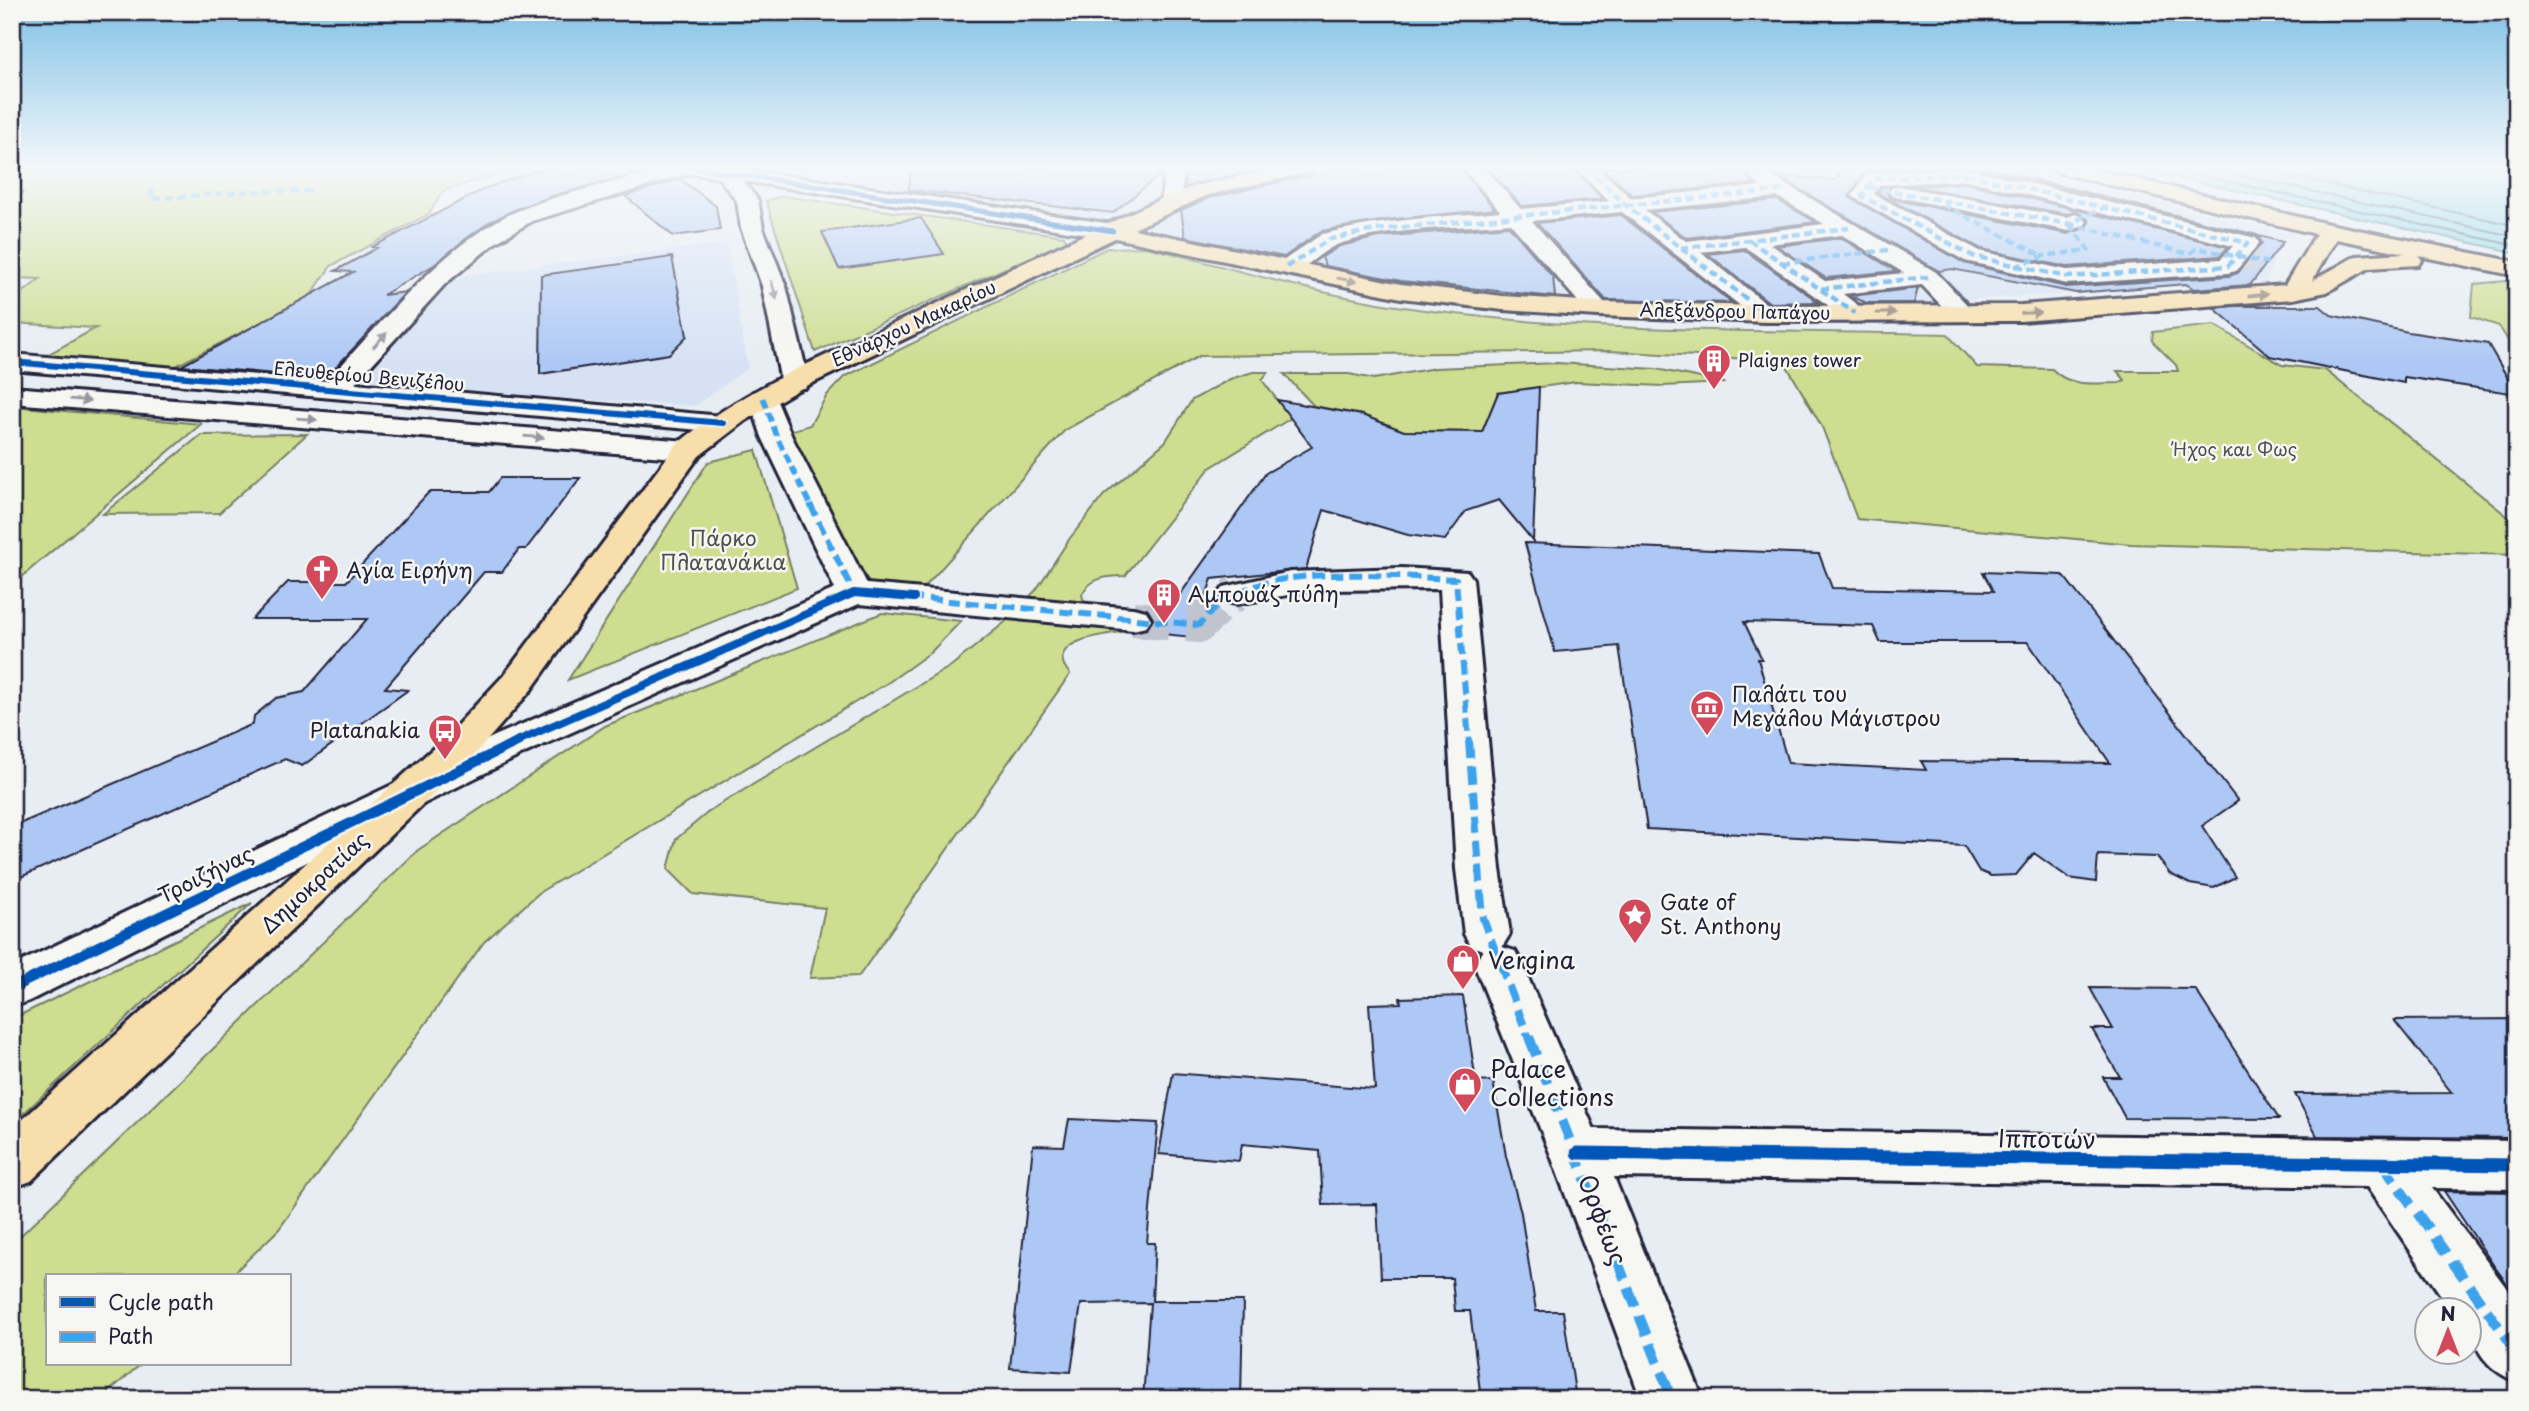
<svg xmlns="http://www.w3.org/2000/svg" width="2529" height="1411" font-family="'Playpen Sans',sans-serif">
<style>
.built{fill:#d6e2f4}
.green{fill:#cfdd90;stroke:#788066;stroke-width:2}
.water{fill:#87d6e3;stroke:#5f8ea0;stroke-width:2}
.lines{fill:none;stroke-linecap:round;stroke-linejoin:round}
.shore{stroke:#4a6a7e;stroke-width:2}
.building{fill:#adc8f5;stroke:#22223b;stroke-width:2;fill-rule:evenodd}
.minor-tunnel-far1{stroke:#c0c4ce;stroke-width:23;stroke-dasharray:23 11;stroke-linecap:butt}
.minor-tunnel{stroke:#c0c4ce;stroke-width:36;stroke-dasharray:36 18;stroke-linecap:butt}
.minor-casing{stroke:#22223b;stroke-width:6}
.major-casing{stroke:#22223b;stroke-width:6}
.minor{fill:#f6f6f2;fill-rule:evenodd}
.major{fill:#f8deab;fill-rule:evenodd}
.quiet-far4{stroke:#3ea2ec;stroke-width:4.5;stroke-dasharray:8 4.5;stroke-linecap:butt}
.quiet-far3{stroke:#3ea2ec;stroke-width:5;stroke-dasharray:10 5;stroke-linecap:butt}
.quiet-far2{stroke:#3ea2ec;stroke-width:6;stroke-dasharray:13 6;stroke-linecap:butt}
.quiet-far1{stroke:#3ea2ec;stroke-width:8;stroke-dasharray:17 8;stroke-linecap:butt}
.quiet{stroke:#3ea2ec;stroke-width:10;stroke-dasharray:20 10;stroke-linecap:butt}
.cycleway-far4-casing{stroke:#f6f6f2;stroke-width:8}
.cycleway-far3-casing{stroke:#f6f6f2;stroke-width:10}
.cycleway-far2-casing{stroke:#f6f6f2;stroke-width:12}
.cycleway-far1-casing{stroke:#f6f6f2;stroke-width:15}
.cycleway-casing{stroke:#f6f6f2;stroke-width:18}
.cycleway-far4{stroke:#0057b8;stroke-width:5}
.cycleway-far3{stroke:#0057b8;stroke-width:6}
.cycleway-far2{stroke:#0057b8;stroke-width:8}
.cycleway-far1{stroke:#0057b8;stroke-width:10}
.cycleway{stroke:#0057b8;stroke-width:13}
.oneway{fill:#8d8073}
.oneway2{fill:#9797a0}
.labels{text-anchor:middle;stroke-width:5;stroke-linejoin:round;paint-order:stroke}
.far-street-label{font-size:18px;fill:#22223b;stroke:#f6f6f2}
.far-poi-label{font-size:18px;fill:#22223b;stroke:#f6f6f2;text-anchor:start}
.far-park-label{font-size:18px;fill:#4d5150;stroke:#f6f6f2}
.park-label{font-size:21px;fill:#4d5150;stroke:#f6f6f2}
.poi-label{font-size:21px;fill:#22223b;stroke:#f6f6f2;text-anchor:start}
.street-label{font-size:21px;fill:#22223b;stroke:#f6f6f2}
.near-poi-label{font-size:24px;fill:#22223b;stroke:#f6f6f2;text-anchor:start}
.near-street-label{font-size:24px;fill:#22223b;stroke:#f6f6f2}
</style>
<rect width="100%" height="100%" fill="#e7edf3"/>
<filter id="ink" filterUnits="userSpaceOnUse"><feTurbulence type="fractalNoise" baseFrequency=".0143" numOctaves="2"/><feDisplacementMap in="SourceGraphic" scale="14" xChannelSelector="R" yChannelSelector="G"/><feConvolveMatrix kernelMatrix="1 2 1 2 8 2 1 2 1" color-interpolation-filters="sRGB"/></filter>
<g filter="url(#ink)">
<path class="built" d="M826 168H2018L2296 235 2283 238 2266 281 1835 308 1587 303 1507 298 1363 279 1118 221 818 176Z
M727 243 748 368 695 406 349 386 450 277Z"/>
<path class="green" d="M12 168H494L504 172 443 191 429 214 331 266 309 298 170 369 45 356 96 328 12 323V301L40 279 12 278Z
M782 196 1064 236 1067 241 815 352 766 201Z
M1147 247C1227 267 1308 292 1390 305 1573 334 1762 330 1947 334L1977 367 2052 369C2070 388 2094 383 2119 383L2125 380 2117 371H2178L2176 365 2152 341 2153 332 2214 325 2282 365 2325 370 2517 524V555L2131 544 1857 519 1822 427 1784 361 1609 351 1199 356 1065 430 922 590 871 589 806 461 779 434 810 425 827 395 844 377 1107 248Z
M2517 280V355L2499 326 2471 317 2474 284Z
M1557 363 1656 369 1725 383 1663 386 1576 382 1498 393 1482 432 1404 431 1362 415 1314 406 1284 374H1349L1374 379 1435 368Z
M1253 372H1268L1262 380 1291 418 1210 468 1125 576C1108 576 1091 577 1082 594L1084 603 1116 612 1138 608 1129 631C1108 634 1040 640 1070 674L859 976 810 978 825 908 693 894 668 869 676 839 712 809 951 666 1004 623 1036 590 1070 538 1104 495 1165 442 1192 400 1230 379Z
M12 406 201 424 12 585Z
M307 434 219 513 103 514 201 435Z
M756 450 797 588 568 680 708 462Z
M882 613 961 621 931 652 889 682 540 892 484 942 279 1229 231 1276H47V1364H141L100 1399H12V1244L418 850 605 726Z
M252 903 12 1124V1019Z"/>
<path class="water" d="M2134 168H2517V253Z"/>
<g class="lines">
<path class="shore" d="M2167 168 2517 246
M2207 168 2517 237
M2255 168 2517 226"/>
</g>
<path class="building" d="M544 168H657L552 196 489 222 434 265 383 295 406 292 326 378 181 366 353 272 335 271 377 248 372 247 486 188Z
M911 168H1162V173L1113 213 909 190Z
M1187 168H1264L1185 187Z
M1316 168H1460L1495 209 1388 220 1321 231 1284 257 1185 237 1181 210 1209 198 1311 175Z
M1487 168H1573L1603 199 1522 206Z
M1602 168H1708L1750 174 1747 177 1754 184 1632 195Z
M1919 168 1865 172 1849 197 1964 263 2066 287 2229 276 2238 273 2262 243 2257 235 1978 168H1989L2283 242 2250 285 2194 289 2186 284 2076 293 1952 269 1939 271 1777 176 1835 180 1843 170Z
M680 179 716 206 720 230 673 236 625 196Z
M1967 183 2228 247 2220 256 2067 267 1981 249 1878 193 1881 188 1889 187 1886 192 1891 199 2068 234 2085 228 2089 222 2077 212 2067 214 1912 186Z
M1777 200 1816 222 1687 238 1652 212Z
M1621 215 1732 303 1606 300 1537 223Z
M921 218 944 254 839 269 822 232Z
M1509 226 1553 277 1555 297 1401 281 1325 266 1322 257 1340 246 1379 237Z
M1841 238 1896 271 1826 278 1777 246Z
M1744 250 1819 302 1770 303 1708 254Z
M672 257 687 336 669 354 540 374 541 275Z
M1918 288 1914 303H1867L1850 296Z
M2234 306H2320L2331 315 2408 332 2488 344 2517 394 2404 377V383L2270 356 2214 308Z
M1539 387 1533 541 1499 500 1466 511 1445 540 1408 535 1324 510 1306 569 1212 579 1192 637 1153 633 1266 473 1312 447 1277 400 1362 415 1404 431 1482 432 1498 393Z
M500 478H580L526 549H519L502 572H484L385 688 408 690 302 766 285 759 12 881V827L253 724 254 716 276 698 304 692 367 619H252L288 582H346L429 492H489Z
M1525 543 1819 554 1832 588 1993 591 1983 572 2063 575 2238 801 2202 826 2235 877 2214 888 2190 884 2170 874 2157 857 2098 855 2096 882 2069 878 2034 853 2016 875 1991 876 1979 871 1964 846 1647 829 1619 646 1555 652ZM1744 622 1873 626 1880 642H2028L2110 763 1921 761 1926 770 1788 763 1758 659H1762Z
M2090 988 2195 989 2279 1119 2125 1118 2103 1077H2120L2092 1029H2113Z
M1463 996 1476 1082 1493 1081 1506 1156 1521 1213 1536 1311H1563L1576 1399H1481L1470 1311H1455L1452 1278H1381L1377 1204 1323 1205 1320 1151 1242 1144 1239 1161 1159 1154 1173 1073 1375 1089 1369 1004 1401 1003 1400 998Z
M2517 1019V1138L2317 1136 2295 1094 2452 1093 2394 1020Z
M1069 1119 1158 1123 1147 1243H1155L1152 1301H1243L1241 1399H1143L1150 1303 1081 1304 1071 1372 1010 1368 1033 1145 1064 1146Z
M2444 1191 2517 1192V1297L2494 1266Z"/>
<g class="lines">
<path class="minor-tunnel-far1" d="M2236 256 2268 263"/>
<path class="minor-tunnel" d="M1133 619 1199 625 1224 600 1236 594"/>
<g class="minor-casing">
<path id="minor" d="M666 168H735L1113 224 1124 231 1113 238 743 181 758 200 763 228 786 286 809 382 805 388H785L781 382 762 286 741 228 737 201 719 178 691 173 532 221 495 243 445 284 355 383 733 417 737 423 733 429 723 432 12 370V354L327 381C379 326 447 240 517 211 563 192 618 182 666 168Z
M1165 168H1185L1179 205 1172 207 1161 201Z
M1463 168H1484L1521 209 1609 201 1576 168H1598L1631 198 1760 186 1750 177 1760 171 1767 173 1936 272 1976 314 1972 319H1954L1922 285 1843 294 1868 313 1864 318H1846L1745 247 1701 252 1779 314 1775 319H1757L1622 212 1532 221 1610 309 1607 314H1589L1510 223C1459 228 1387 228 1339 244 1318 251 1302 278 1278 272L1274 267 1322 234C1380 220 1440 217 1500 211ZM1778 197 1824 224 1686 241 1645 210ZM1842 235 1904 273 1825 281 1770 244Z
M1967 168 2256 238 2259 243 2236 271 2228 273 2067 284 1965 261 1852 196 1866 175 1873 173ZM1967 180 2233 246 2221 259 2067 270 1980 251 1874 194 1880 185Z
M1899 186 2067 217 2076 214 2087 221 2084 226 2069 231 1892 196 1889 192 1892 188Z
M12 387 688 441 699 444 703 450 699 456 688 459 12 403Z
M763 390 773 392 792 437 867 584 1133 608 1146 611 1151 619 1146 627 1133 630 859 604 525 753 29 1001 12 1007V966L497 735 835 589 762 437 749 398 753 392Z
M1401 568 1468 572 1473 579 1500 869 1510 934 1502 947 1515 951 1522 964 1594 1129 2517 1141V1189L2432 1188 2517 1302V1382C2483 1368 2470 1345 2470 1310H2451L2367 1187 1614 1177 1703 1399H1641L1550 1153 1474 964 1483 950 1471 946 1464 934 1456 869 1440 589 1317 590 1236 604 1224 601 1219 594 1224 587 1290 572Z"/>
</g>
<g class="major-casing">
<path id="major" d="M1276 168H1313L1310 172 1208 195 1134 229 1401 284 1503 296 1598 302 1766 306 2021 305 2285 285 2316 234 2056 172 2053 168H2088L2329 224 2517 262V276L2419 256 2422 260 2418 265 2369 268 2327 292 2293 299 2021 321 1766 322 1598 316 1503 310 1401 298 1115 238 796 391 745 421 699 456 531 690 476 753 31 1181 12 1188V1129L448 735 505 674 677 444C716 412 758 388 803 366L1165 197 1195 186ZM2336 239 2405 253 2356 256 2312 281Z"/>
</g>
<use href="#minor" class="minor"/>
<use href="#major" class="major"/>
<path class="quiet-far4" d="M1586 168 1627 206 1766 314
M1967 174 2248 243 2228 266 2067 277 1973 256 1862 196 1873 179Z
M1869 187 2069 224 2103 208
M152 189 151 199 251 191H312
M1943 205 2043 256
M2069 224 2189 254 2197 248 2268 263
M1749 240 1855 313
M1681 248 1849 228
M1782 263 1888 250
M1286 267 1330 239 1375 230 1782 190
M2015 267 2043 256 2089 250 2069 224
M1821 289 1928 277"/>
<path class="quiet-far3" d="M763 398 777 437 811 506"/>
<path class="quiet-far2" d="M810 504 854 593
M909 597 1199 625C1209 615 1218 603 1231 596 1290 564 1391 577 1456 579L1469 742"/>
<path class="quiet-far1" d="M1469 741 1483 919 1529 1039"/>
<path class="quiet" d="M1529 1037 1672 1399
M2382 1164 2517 1352"/>
<g class="cycleway-far4-casing">
<path id="cycleway-far4" d="M695 168 1113 231"/>
</g>
<g class="cycleway-far3-casing">
<path id="cycleway-far3" d="M12 362 723 423"/>
</g>
<g class="cycleway-far2-casing">
<path id="cycleway-far2" d="M515 742 854 593 914 598"/>
</g>
<g class="cycleway-far1-casing">
<path id="cycleway-far1" d="M12 988 519 741"/>
</g>
<g class="cycleway-casing">
<path id="cycleway" d="M1577 1153 2517 1165"/>
</g>
<use href="#cycleway-far4" class="cycleway-far4"/>
<use href="#cycleway-far3" class="cycleway-far3"/>
<use href="#cycleway-far2" class="cycleway-far2"/>
<use href="#cycleway-far1" class="cycleway-far1"/>
<use href="#cycleway" class="cycleway"/>
</g>
<defs><path id="oneway-solid" d="M-6-.8H1V-3.2L6.5 0L1 3.2V.8H-6Z" transform="scale(1.75)"/></defs>
<g class="oneway">
<use href="#oneway-solid" transform="translate(1347 280) rotate(12)"/>
<use href="#oneway-solid" transform="translate(2258 295) rotate(-6)"/>
<use href="#oneway-solid" transform="translate(1886 313)"/>
<use href="#oneway-solid" transform="translate(2031 313) rotate(-2)"/>
</g>
<g class="oneway2">
<use href="#oneway-solid" transform="translate(774 290) rotate(74)"/>
<use href="#oneway-solid" transform="translate(380 340) rotate(-47)"/>
<use href="#oneway-solid" transform="translate(80 400) rotate(5)"/>
<use href="#oneway-solid" transform="translate(307 419) rotate(5)"/>
<use href="#oneway-solid" transform="translate(534 437) rotate(5)"/>
</g>
</g>
<linearGradient id="sky" x2="0" y2="1"><stop stop-color="#81c2e6"/><stop offset="0.46" stop-color="#f4f7fa"/><stop offset="1" stop-color="#f4f7fa" stop-opacity="0"/></linearGradient>
<rect width="2529" height="365" fill="url(#sky)"/>
<defs>
<g id="building-pin" transform="scale(1.75)"><path d="M0 17L-7.5 6A9.5 9.5 0 1 1 7.5 6Z" fill="#d1495b" stroke="#f6f6f2"/><path d="M-4-6H4V6H1V3H-1V6H-4ZM-2.5-4.3h1.7v1.8h-1.7ZM.8-4.3h1.7v1.8H.8ZM-2.5-1h1.7V.8h-1.7ZM.8-1h1.7V.8H.8Z" fill="#fff"/></g>
<g id="church-pin" transform="scale(1.75)"><path d="M0 17L-7.5 6A9.5 9.5 0 1 1 7.5 6Z" fill="#d1495b" stroke="#f6f6f2"/><path d="M-1.2-6h2.4v3.5h3.3v2.4h-3.3V6h-2.4V-.1h-3.3v-2.4h3.3Z" fill="#fff"/></g>
<g id="museum-pin" transform="scale(1.75)"><path d="M0 17L-7.5 6A9.5 9.5 0 1 1 7.5 6Z" fill="#d1495b" stroke="#f6f6f2"/><path d="M0-6L6-3V-2H-6V-3ZM-5-1h2V3h-2ZM-1-1h2V3h-2ZM3-1h2V3H3ZM-6 4H6V6H-6Z" fill="#fff"/></g>
<g id="bus-pin" transform="scale(1.75)"><path d="M0 17L-7.5 6A9.5 9.5 0 1 1 7.5 6Z" fill="#d1495b" stroke="#f6f6f2"/><path d="M-5-6H5V4H4V6H2V4H-2V6H-4V4H-5ZM-3.5-4V0h7V-4ZM-3.5 1.2v1.5H-2V1.2ZM2 1.2v1.5H3.5V1.2Z" fill="#fff"/></g>
<g id="sight-pin" transform="scale(1.75)"><path d="M0 17L-7.5 6A9.5 9.5 0 1 1 7.5 6Z" fill="#d1495b" stroke="#f6f6f2"/><path d="M0-6L1.8-2.2L6-1.7L2.9 1.2L3.7 5.4L0 3.3L-3.7 5.4L-2.9 1.2L-6-1.7L-1.8-2.2Z" fill="#fff"/></g>
<g id="shop-pin" transform="scale(1.75)"><path d="M0 17L-7.5 6A9.5 9.5 0 1 1 7.5 6Z" fill="#d1495b" stroke="#f6f6f2"/><path d="M-5-2.5h2.3a2.7 3.5 0 0 1 5.4 0H5L5.5 6h-11ZM-1.5-2.5h3a1.5 2.3 0 0 0-3 0Z" fill="#fff"/></g>
</defs>
<g fill-rule="evenodd">
<use href="#building-pin" x="1714" y="361"/>
<use href="#church-pin" x="322" y="571"/>
<use href="#building-pin" x="1164" y="595"/>
<use href="#museum-pin" x="1707" y="707"/>
<use href="#bus-pin" x="445" y="731"/>
<use href="#sight-pin" x="1635" y="915"/>
<use href="#shop-pin" x="1463" y="961"/>
<use href="#shop-pin" x="1465" y="1084"/>
</g>
<g class="labels">
<g class="far-street-label">
<text transform="translate(1735 312) rotate(1)" y="6">Αλεξάνδρου Παπάγου</text>
<text transform="translate(914 324) rotate(-25)" y="6">Εθνάρχου Μακαρίου</text>
<text transform="translate(369 377) rotate(5)" y="6">Ελευθερίου Βενιζέλου</text>
</g>
<g class="far-poi-label">
<text x="1738" y="367">Plaignes tower</text>
</g>
<g class="far-park-label">
<text x="2235" y="456">Ήχος και Φως</text>
</g>
<g class="park-label">
<text x="723" y="546">Πάρκο<tspan x="723" dy="24">Πλατανάκια</tspan></text>
</g>
<g class="poi-label">
<text x="346" y="578">Αγία Ειρήνη</text>
<text x="1188" y="602">Αμπουάζ πύλη</text>
<text x="1732" y="702">Παλάτι του<tspan x="1732" dy="24">Μεγάλου Μάγιστρου</tspan></text>
<text x="420" y="738" text-anchor="end">Platanakia</text>
<text x="1660" y="910">Gate of<tspan x="1660" dy="24">St. Anthony</tspan></text>
</g>
<g class="street-label">
<text transform="translate(206 875) rotate(-26)" y="7">Τροιζήνας</text>
<text transform="translate(315 883) rotate(-43)" y="7">Δημοκρατίας</text>
</g>
<g class="near-poi-label">
<text x="1488" y="969">Vergina</text>
<text x="1490" y="1078">Palace<tspan x="1490" dy="28">Collections</tspan></text>
</g>
<g class="near-street-label">
<text transform="translate(2047 1140) rotate(1)" y="8">Ιπποτών</text>
<text transform="translate(1602 1220) rotate(69)" y="8">Ορφέως</text>
</g>
</g>
<rect width="2529" height="1411" fill="none" stroke="#f6f6f2" stroke-width="42"/>
<rect x="21" y="21" width="2487" height="1369" fill="none" stroke="#22223b" stroke-width="2.5" filter="url(#ink)"/>
<rect x="46" y="1274" width="245" height="91" fill="#f6f6f2" stroke="#a1a1a9" stroke-width="2"/>
<rect x="60" y="1297" width="35" height="10" fill="#0057b8" stroke="#a1a1a9" stroke-width="2"/>
<text x="108" y="1310" font-size="21" fill="#22223b">Cycle path</text>
<rect x="60" y="1332" width="35" height="10" fill="#3ea2ec" stroke="#a1a1a9" stroke-width="2"/>
<text x="108" y="1344" font-size="21" fill="#22223b">Path</text>
<g transform="translate(2448 1331)"><circle r="33" fill="#f6f6f2" stroke="#a1a1a9" stroke-width="2"/>
<path d="M0-5L12 26L0 18L-12 26Z" fill="#d1495b"/>
<text y="-10" font-size="19" font-weight="bold" text-anchor="middle" fill="#22223b">N</text>
</g>
</svg>
